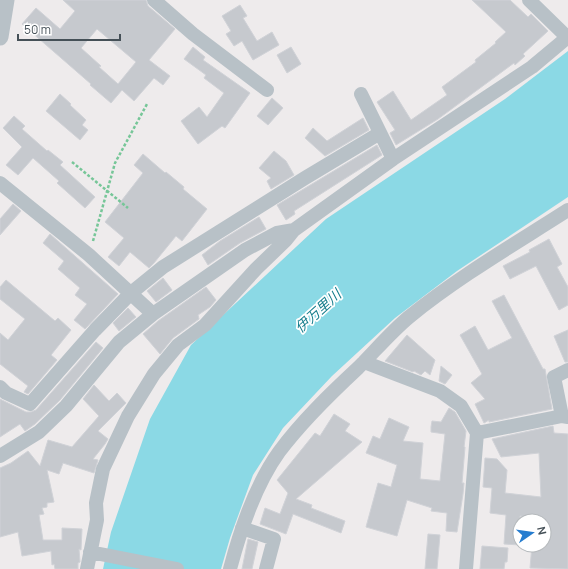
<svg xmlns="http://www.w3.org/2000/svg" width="568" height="569" font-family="Manrope,'Noto Sans JP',sans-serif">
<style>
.water{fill:#8bd9e5}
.building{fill:#c6c9ce;stroke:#d0d2d7;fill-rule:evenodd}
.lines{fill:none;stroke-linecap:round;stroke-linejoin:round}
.path{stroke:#76c698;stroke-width:2.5;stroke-dasharray:3 2;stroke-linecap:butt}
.minor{stroke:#b8c1c7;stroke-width:14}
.tertiary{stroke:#b8c1c7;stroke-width:17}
.labels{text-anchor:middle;stroke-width:3.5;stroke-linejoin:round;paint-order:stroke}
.water-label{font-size:14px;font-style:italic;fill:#157d8c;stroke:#fff}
</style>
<rect width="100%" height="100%" fill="#eeebec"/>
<path class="water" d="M568 51V197L457 271 395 318 332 376 283 428 253 475 230 538 221 569H103L111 532 150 419 191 345 326 219 505 99Z"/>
<path class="building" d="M63 0H146L148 6 175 29 149 60 170 76 163 85 154 78 134 101 122 90 111 103 90 85 91 84 22 24 36 8 60 29 75 11ZM97 29 136 62 118 84 99 67 101 66 81 48Z
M472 0H510L528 17 531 14 548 31 523 54 525 56 515 65 514 63 438 119 396 145 390 133 395 130 377 102 393 91 411 120 447 95 442 87 476 62 475 60 496 43 495 42 506 32Z
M240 5 247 16 243 18 257 41 272 32 279 45 253 60 242 41 234 46 226 34 231 31 222 16Z
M193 47 205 57 203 60 250 93 225 128 222 126 198 144 181 121 199 107 207 117 224 93 204 78 206 75 184 59Z
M291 47 301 64 287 73 277 55Z
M60 94 71 104 70 105 86 120 82 125 88 130 80 140 46 111Z
M272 98 283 108 268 125 257 116Z
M14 116 25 126 22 129 47 151 48 150 63 162 60 165 95 197 85 208 57 183 59 181 33 158 18 175 6 165 22 147 3 128Z
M363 118 369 130 325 156 305 138 313 128 327 141Z
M377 145 382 155 294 211 295 214 286 220 277 205Z
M274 151 286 161 294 175 271 189 267 181 271 178 259 168Z
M143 154 165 173 166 172 184 187 183 189 207 209 182 241 176 236 154 263 149 268 130 252 119 266 108 257 124 238 105 222 143 173 134 165Z
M13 204 21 211 0 235V219Z
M259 217 266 229 240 243 208 265 202 255 220 241Z
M50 234 118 294 85 329 74 320 87 304 75 295 80 288 58 269 64 261 43 243Z
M549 239 562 264 557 267 568 287V305L559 310 536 266 510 279 503 266 530 252 529 250Z
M163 278 172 290 156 302 147 291Z
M6 280 55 321 58 318 71 330 51 355 57 360 28 394 24 392 28 386 0 364V333L8 340 25 319 0 299V287Z
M206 287 216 300 210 307 198 315 199 319 173 338 160 354 143 334 158 321Z
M504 295 543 369H545L552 409 489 422V420L484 423 475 404 485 399 471 383 482 374 460 335 475 326 488 350 512 338 492 301Z
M128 308 136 317 119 331 113 323Z
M568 330V362H565L554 336Z
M407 335 435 360 430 375 425 371 421 375 414 371 413 372 385 361Z
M96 342 103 348 60 400 35 424 25 431 20 424 0 437V399L26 412H31L36 410Z
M441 366 452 375 445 384 439 381Z
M94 385 109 401 117 393 126 403 98 431 108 439 105 444 93 459 98 460 94 473 63 463 59 474 47 470 54 502 47 503V507L42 508 44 514 39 515 43 540H62V528L82 529 81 550 79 549 80 562 78 563V569H55L54 564 52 565 51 551 22 556 18 532 0 537V468L11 463 28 451 40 466 48 440 72 447 99 416 83 399Z
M449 408 455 412 466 431 464 447H465L462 483H464L463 494 457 532 446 531 447 513 431 511 432 508 407 500 397 536 366 527 378 483 391 487 397 465 366 453 373 436 380 439 389 418 409 427 403 441 423 443 420 479 440 481 445 434 431 432V427L432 421 441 422Z
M334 414 350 424 345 431 362 442 296 499 312 505 311 508 345 521 341 533 293 514 286 534 260 524 265 508 280 514 288 493 277 480 315 433 320 436Z
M553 426 554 433 568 434V569L530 568 532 545H544V518L520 516V545L504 544 506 515 490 513 492 488 483 487 485 458 497 459 507 470 505 493 541 497 539 453 501 457 492 439Z
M428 534 440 535 437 569H425Z
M248 539 258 542 252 569H242Z
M482 546 508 548 507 562H505L504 569H480Z"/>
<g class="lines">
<path class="path" d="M72 162 128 208
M93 241 115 163 147 104"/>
<path class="minor" d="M154 0 193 34 267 90
M529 0 568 38
M361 94 393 159
M0 183 89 255 153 314
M364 362 440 391 461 406 477 433
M0 387 6 393 30 404 95 330 131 293 163 267 305 178 380 133
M562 416 554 377 568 370
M0 456 39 432 66 406 119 342 153 314 245 250 277 233 294 230
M242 528 274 539 266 569
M90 552 177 569
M87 569 97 520 96 503 103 469 128 416 154 374 178 345 205 325 256 269 286 240 294 230 393 159 532 67 568 37
M230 569C240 531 256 484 279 452 302 421 330 394 358 368 375 351 391 332 409 317 458 277 515 244 568 210
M466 569 477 433 562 416 568 417"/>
<path class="tertiary" d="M0 37 6 0"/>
</g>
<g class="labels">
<g class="water-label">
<text transform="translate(318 311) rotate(-42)" y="5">伊万里川</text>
</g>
</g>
<g transform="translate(532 533) rotate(77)"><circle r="19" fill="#ffffff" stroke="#b5b9bc"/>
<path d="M0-3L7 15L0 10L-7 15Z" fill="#257ccf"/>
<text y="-6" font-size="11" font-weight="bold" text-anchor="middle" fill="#455057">N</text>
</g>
<path d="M18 34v6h102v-6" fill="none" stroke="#455057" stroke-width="2"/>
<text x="24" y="34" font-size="12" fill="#455057" stroke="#ffffff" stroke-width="3" paint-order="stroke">50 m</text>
</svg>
